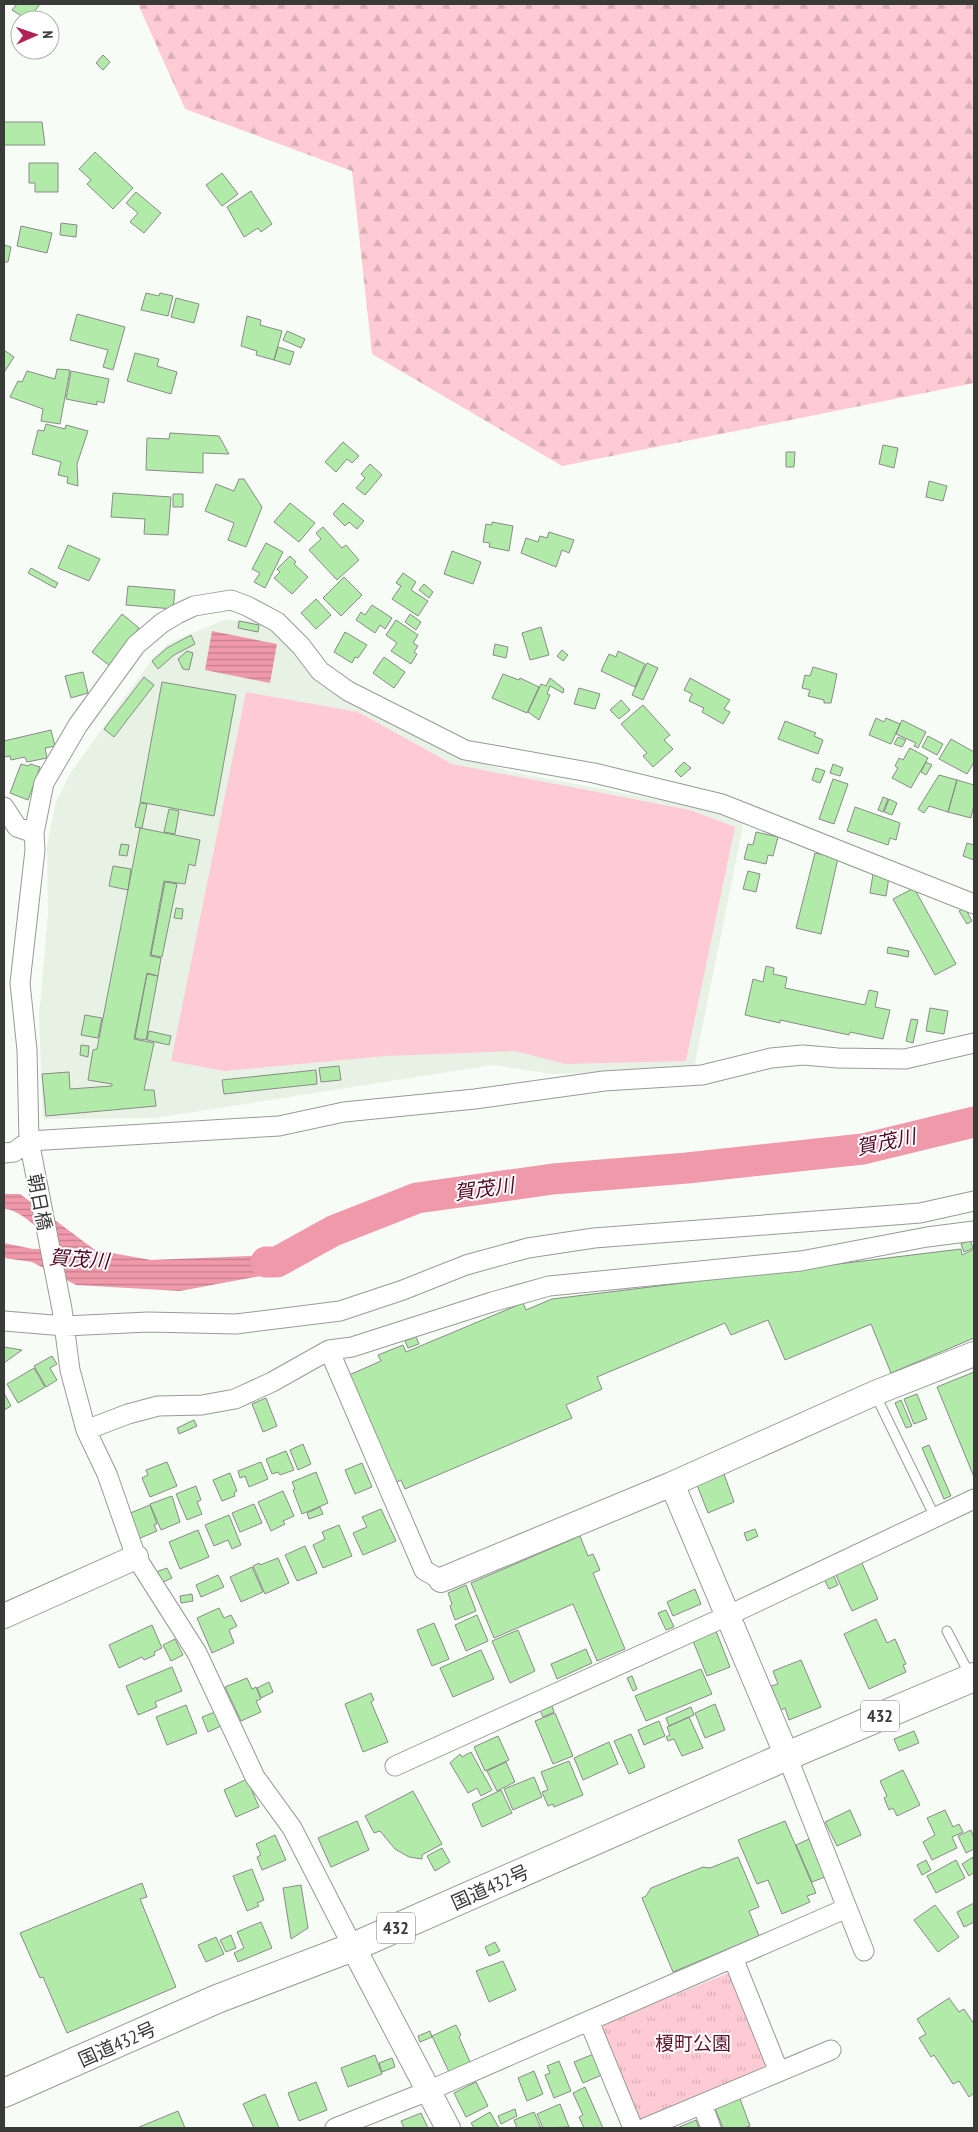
<svg xmlns="http://www.w3.org/2000/svg" width="978" height="2132" font-family="'PT Sans Narrow','Noto Sans JP',sans-serif">
<style>
.built{fill:#e7f2e5}
.grass{fill:url(#grass-tufts)}
.forest{fill:url(#forest-firs)}
.pitch{fill:#fecad3}
.water{fill:url(#water-rules)}
.lines{fill:none;stroke-linecap:round;stroke-linejoin:round}
.river{stroke:#f099ab;stroke-width:31}
.building{fill:#b2eba9;stroke:#878c86}
.service-casing{stroke:#969c95;stroke-width:11}
.minor-casing{stroke:#969c95;stroke-width:21}
.tertiary-casing{stroke:#969c95;stroke-width:26}
.trunk-casing{stroke:#969c95;stroke-width:30}
.service{stroke:#fff;stroke-width:9}
.minor{stroke:#fff;stroke-width:19}
.tertiary{stroke:#fff;stroke-width:24}
.trunk{stroke:#fff;stroke-width:28}
.labels{text-anchor:middle;stroke-width:4;stroke-linejoin:round;paint-order:stroke}
.shield{fill:#fff;stroke:#747674;stroke-width:1}
.shield-label{font-size:18px;font-weight:bold;fill:#393b39}
.street-label{font-size:19px;fill:#393b39;stroke:#fff}
.park-label{font-size:19px;fill:#5f132b;stroke:#fff}
.water-label{font-size:20px;font-style:italic;fill:#540723;stroke:#fff}
</style>
<defs>
<pattern id="grass-tufts" width="24" height="20" patternUnits="userSpaceOnUse" patternTransform="scale(1.25)"><rect width="24" height="20" fill="#fecad3"/><path d="M3 7l-1-3M5 7V3M7 7l1-3M15 17l-1-3M17 17v-4M19 17l1-3" fill="none" stroke="#daaeb6"/></pattern>
<pattern id="forest-firs" width="22" height="20" patternUnits="userSpaceOnUse" patternTransform="scale(1.25)"><rect width="22" height="20" fill="#fecad3"/><path d="M5 1l3.5 6h-7zM16 11l3.5 6h-7z" fill="#daaeb6"/></pattern>
<pattern id="water-rules" width="6" height="5" patternUnits="userSpaceOnUse" patternTransform="scale(1.25)"><rect width="6" height="5" fill="#f099ab"/><path d="M0 2.5h6" fill="none" stroke="#c37e8c"/></pattern>
</defs>
<rect width="100%" height="100%" fill="#f7fdf6"/>
<path class="built" d="M224 620 260 621 291 644 318 683 446 751 512 772 693 806 744 821 694 1068 551 1074 493 1065 155 1118 43 1119 39 1016 48 914 47 845 56 802 69 775 153 658 169 643Z"/>
<path class="grass" d="M728 1973 768 2068 639 2121 601 2025Z"/>
<path class="forest" d="M138 4H974V383L562 466 372 354 352 171 185 109Z"/>
<path class="pitch" d="M246 692 358 712 452 764 690 810 735 827 686 1061 565 1064 515 1051 386 1056 224 1071 171 1061Z"/>
<path class="water" d="M212 631 277 644 270 683 205 670Z
M4 1194H20L95 1250 151 1260 275 1255 305 1247 282 1272 180 1291 76 1285 32 1262 4 1258V1243L33 1249H61C48 1238 20 1208 4 1209Z"/>
<g class="lines">
<path class="river" d="M266 1262H277L333 1231 417 1198 553 1179 687 1168 863 1149 974 1122"/>
</g>
<path class="building" d="M17 4H40L28 20 12 10Z
M103 55 110 62 103 70 96 63Z
M4 122H42L45 145H4Z
M95 152 133 188 113 209 87 184 91 180 79 169Z
M29 163H58V192H35V183H29Z
M222 173 238 194 222 206 206 185Z
M251 191 272 224 261 232 258 228 244 237 227 207Z
M136 192 161 213 144 233 130 222 138 213 126 203Z
M61 223 77 225 76 237 60 235Z
M21 226 52 233 47 253 17 246Z
M4 245 11 247 8 262H4Z
M146 293 159 296 160 293 173 296 168 316 141 310Z
M176 298 199 304 194 323 171 317Z
M77 314 125 327 113 370 103 367 108 350 70 340Z
M247 316 261 320 260 325 282 331 274 360 256 355 257 351 241 346Z
M287 331 305 339 301 348 283 340Z
M278 347 294 352 290 365 274 360Z
M4 350 14 357 5 371 4 370Z
M135 353 159 359 157 366 177 372 171 394 127 381Z
M57 369 70 370 60 424 41 421 43 409 10 397 18 381 22 382 27 371 55 379Z
M71 371 109 379 104 403 97 401V405L66 399Z
M46 424 65 429 66 425 88 431 77 464 78 486 67 483 68 477 58 475 61 462 32 454 38 430 44 431Z
M170 433 219 436 229 454 203 453V473L146 470 147 438 169 439Z
M343 442 359 456 352 463 347 459 336 472 325 462Z
M883 445 898 448 894 468 879 464Z
M786 452H795L794 467H786Z
M370 464 382 475 365 495 356 488 365 478 361 474Z
M239 479H244L262 507 246 547 228 540 234 523 205 511 216 484 234 491Z
M929 481 947 486 943 501 926 497Z
M113 493 171 497 168 535 144 534 145 519 111 517Z
M173 494H183V507H173Z
M290 503 315 523 299 542 274 522Z
M343 503 364 521 357 529 349 522 345 526 333 514Z
M492 522 513 526 509 551 489 547 490 543 483 542 486 524 492 525Z
M323 527 342 548 346 545 359 560 337 580 309 550 321 539 316 533Z
M549 532 574 540 569 553 562 550 556 567 521 553 526 538 538 542 540 536 547 538Z
M266 543 283 552 265 588 254 582 260 573 252 569Z
M68 545 100 559 89 581 58 568Z
M452 551 481 562 473 584 444 574Z
M290 556 296 562 294 564 308 577 292 594 274 578 280 572 277 569Z
M31 568 58 583 55 588 28 573Z
M403 573 416 582 411 590 428 601 418 616 392 599 401 586 396 583Z
M344 577 362 595 341 616 323 598Z
M424 584 433 592 429 598 419 590Z
M128 586 175 590 173 609 126 605Z
M316 599 331 615 316 629 301 613Z
M372 605 392 618 385 629 380 625 375 633 356 620 361 612 365 615Z
M122 614 139 628 110 666 92 652Z
M410 614 421 622 416 630 405 622Z
M396 620 418 635 413 643 418 646 414 652 417 654 411 664 391 651 397 643 386 635Z
M239 621 259 625 258 632 238 628Z
M541 627 549 655 530 660 522 633Z
M345 632 367 645 358 658 355 657 352 663 334 652Z
M191 635 195 644 174 655 158 669 152 661 167 648Z
M495 644 508 647 506 658 493 655Z
M562 650 568 655 563 661 557 656Z
M187 651 193 653 189 670 183 669 178 659Z
M618 651 645 664 635 687 601 671 609 654 616 657Z
M384 657 405 672 394 688 373 673Z
M647 663 658 668 643 700 632 695Z
M813 667 837 674 831 703H824V700L808 696 810 690 802 688 805 675 810 676Z
M83 672 88 693 71 698 65 676Z
M503 674 519 680 520 678 539 687 527 713 492 698Z
M144 677 154 685 114 737 104 729Z
M550 678 564 689 563 693 550 686 547 694 550 695 539 720 528 712 541 684 546 686Z
M690 678 730 700 724 709 730 712 723 724 702 712 704 708 689 701 692 694 684 690Z
M162 682 236 695 214 816 140 802Z
M579 688 600 694 595 709 574 704Z
M621 700 630 710 619 719 610 710Z
M643 705 670 735 664 740 673 749 653 767 643 756 647 753 621 724Z
M876 718 884 722 886 718 900 724 891 744 869 735Z
M902 720 926 732 918 748 914 746 916 743 896 734Z
M785 721 816 733 814 736 823 740 818 754 778 739Z
M51 730 55 746 45 748 47 758 27 762 25 757 11 760 10 756 4 757V741Z
M928 736 943 744 937 755 922 747Z
M898 737 906 740 902 747 894 744Z
M951 739 974 752V762L967 774 939 759Z
M910 748 928 758 911 788 892 778 898 768 895 766 899 758 903 760Z
M684 762 691 768 681 777 675 771Z
M926 762 932 765 926 775 921 772Z
M21 764 28 766 30 764 40 767 28 800 10 793Z
M833 764 843 768 840 776 830 773Z
M816 768 825 771 820 783 812 780Z
M939 775 957 780 948 812 929 806 924 813 918 809Z
M833 779 848 784 834 824 819 819Z
M957 780 974 785V804L971 818 948 812Z
M883 797 888 799 883 812 878 810Z
M889 799 897 803 892 815 884 812Z
M140 803 147 804 142 828 135 827Z
M855 807 900 823 896 840 890 838 888 845 847 831Z
M169 809 179 811 175 834 164 832Z
M140 828 200 840 195 866 189 864 185 884 164 881 150 956 161 958 158 976 147 973 134 1039 154 1043 144 1090H154L156 1106 46 1116 42 1074 69 1072 70 1089 112 1086V1084L88 1080 93 1050 97 1049Z
M756 832 778 837 773 856 768 855 766 864 744 859 748 844 753 845Z
M967 843 974 845V860L963 856Z
M121 844 129 845 127 856 119 855Z
M815 853 838 858 821 934 796 928Z
M113 866 131 869 128 890 109 886Z
M748 871 760 874 756 892 743 889Z
M873 874 889 877 886 896 870 893Z
M165 882 177 884 162 957 151 955Z
M914 888 956 964 935 975 893 899Z
M176 908 183 909 182 919 174 918Z
M965 908 972 921 967 924 959 911Z
M888 947 909 951 908 957 887 953Z
M766 966 774 968 773 974 787 977 785 988 865 1005 869 990 878 992 875 1007 890 1010 883 1039 850 1032 849 1035 780 1020V1023L745 1015 753 979 763 982Z
M147 974 158 976 146 1040 135 1038Z
M930 1008 948 1011 944 1034 926 1031Z
M85 1015 102 1018 98 1038 81 1035Z
M911 1019 918 1020 913 1043 906 1041Z
M149 1031 171 1036 169 1045 147 1040Z
M81 1045 89 1046 88 1057 80 1055Z
M339 1066 341 1080 321 1082 319 1068Z
M316 1070 317 1084 224 1094 222 1080Z
M970 1240 973 1248 964 1252 961 1244Z
M961 1249 962 1255 974 1249V1338L891 1373 871 1324 785 1360 768 1320 731 1335 725 1323 597 1377 602 1389 566 1405 572 1418 405 1489 401 1480 395 1483 349 1375 381 1361 378 1355 403 1345 406 1352 523 1303 526 1310 552 1299Z
M416 1337 419 1344 408 1348 405 1341Z
M4 1347 22 1350 4 1363Z
M52 1356 57 1364 50 1368 57 1380 46 1387 34 1366Z
M34 1368 45 1387 18 1403 7 1384Z
M974 1372V1477L937 1387Z
M4 1393 11 1406 4 1410Z
M917 1394 927 1419 914 1424 904 1399Z
M266 1398 277 1426 263 1432 252 1404Z
M901 1400 912 1426 906 1428 895 1403Z
M194 1420 197 1426 179 1434 177 1428Z
M303 1444 311 1464 298 1470 290 1450Z
M929 1445 951 1496 944 1499 922 1448Z
M286 1451 294 1470 280 1475 278 1472 272 1474 266 1459Z
M167 1462 177 1486 150 1497 142 1478 148 1475 146 1470Z
M261 1462 268 1479 249 1487 245 1476 240 1478 238 1471Z
M362 1463 372 1487 355 1494 345 1470Z
M316 1472 328 1503 302 1514 293 1490 295 1489 292 1482Z
M230 1473 237 1491 234 1493 235 1496 222 1501 213 1480Z
M724 1474 734 1502 708 1513 697 1485Z
M196 1486 201 1500 197 1502 202 1514 187 1520 176 1494Z
M283 1491 294 1516 283 1521 285 1524 271 1531 258 1502Z
M172 1496 180 1522 161 1530 150 1504Z
M254 1504 262 1523 240 1532 232 1513Z
M150 1505 157 1524 154 1525 157 1531 138 1539 128 1514Z
M320 1507 323 1514 309 1519 307 1513Z
M381 1509 396 1541 363 1555 353 1533 367 1527 362 1517Z
M229 1515 241 1545 232 1549 228 1540 214 1546 205 1525Z
M339 1525 352 1556 323 1568 313 1545 325 1539 322 1532Z
M755 1529 758 1536 747 1541 744 1533Z
M198 1530 209 1557 180 1569 169 1542Z
M580 1536 588 1556 593 1554 600 1570 593 1573 625 1649 597 1661 573 1604 494 1638 471 1583Z
M305 1546 317 1573 297 1581 285 1555Z
M278 1558 289 1583 265 1594 253 1566 259 1563 260 1565Z
M861 1561 878 1599 852 1611 835 1573Z
M252 1567 263 1592 241 1602 230 1577Z
M167 1568 172 1578 161 1583 156 1572Z
M218 1575 224 1587 201 1597 196 1585Z
M833 1575 838 1585 829 1589 824 1579Z
M466 1585 476 1611 455 1620 450 1606 452 1604 448 1593Z
M695 1589 701 1604 673 1616 667 1602Z
M192 1594 193 1601 181 1603 180 1596Z
M219 1608 224 1618 231 1615 237 1626 229 1630 234 1643 212 1653 197 1618Z
M666 1610 674 1627 666 1630 658 1613Z
M477 1615 488 1641 466 1651 455 1625Z
M876 1619 887 1643 895 1639 906 1664 903 1665 906 1672 869 1689 844 1634Z
M434 1623 449 1659 432 1666 417 1630Z
M152 1625 162 1648 154 1652 155 1655 144 1660 142 1657 119 1668 109 1645Z
M518 1630 535 1671 510 1683 492 1641Z
M716 1631 730 1667 707 1676 693 1641Z
M175 1639 183 1655 171 1661 163 1645Z
M586 1649 592 1663 557 1679 551 1664Z
M481 1650 494 1679 453 1697 440 1668Z
M801 1660 821 1707 789 1720 785 1708 781 1710 771 1686 778 1684 773 1671Z
M172 1667 182 1691 155 1702 157 1707 138 1715 126 1686Z
M701 1669 712 1694 646 1721 635 1696Z
M632 1676 637 1689 633 1691 627 1678Z
M247 1678 252 1689 256 1687 261 1699 256 1701 261 1712 241 1721 225 1687Z
M269 1682 273 1692 261 1698 257 1688Z
M371 1693 374 1700 371 1702 388 1742 363 1752 345 1704Z
M550 1701 554 1712 543 1717 538 1706Z
M715 1704 725 1730 705 1738 695 1713Z
M186 1705 197 1733 167 1745 156 1717Z
M691 1707 694 1715 669 1726 666 1718Z
M215 1712 221 1726 208 1732 202 1717Z
M555 1713 573 1756 553 1764 535 1721Z
M689 1717 703 1748 682 1756 674 1739 668 1741 666 1737 670 1735 667 1727Z
M659 1721 665 1736 644 1745 638 1730Z
M914 1731 919 1743 899 1751 894 1739Z
M631 1734 645 1767 629 1774 614 1741Z
M498 1736 509 1760 485 1771 474 1747Z
M609 1742 618 1764 583 1780 574 1758Z
M471 1752 492 1790 481 1796 477 1788 468 1793 450 1763 460 1754 462 1757Z
M569 1761 583 1795 554 1807 553 1804 548 1806 542 1792 548 1790 541 1772Z
M506 1762 515 1782 497 1791 487 1771Z
M903 1770 920 1805 897 1816 893 1808 889 1810 884 1798 887 1796 880 1781Z
M534 1777 542 1797 513 1810 504 1789Z
M247 1779 259 1807 236 1817 224 1790Z
M501 1790 512 1813 482 1827 472 1804Z
M413 1791 442 1844 422 1855V1859L409 1857 395 1849 380 1831 374 1833 365 1816Z
M850 1810 861 1835 837 1846 825 1822Z
M945 1810 953 1827 959 1824 963 1832 952 1837 957 1848 932 1860 923 1842 935 1835 927 1818Z
M357 1821 369 1850 331 1867 318 1838Z
M785 1821 816 1893 807 1896 810 1902 782 1914 768 1880 757 1884 738 1840Z
M971 1830 974 1838V1849L966 1853 958 1836Z
M275 1835 286 1860 262 1870 257 1857 261 1855 256 1844Z
M809 1839 825 1877 812 1882 796 1845Z
M442 1848 450 1862 435 1871 427 1856Z
M738 1857 759 1907 749 1911 759 1936 673 1972 642 1898 646 1896 651 1888 703 1867 710 1868Z
M973 1857 974 1872 969 1876 962 1864Z
M926 1860 931 1870 922 1875 917 1865Z
M956 1860 965 1878 936 1893 927 1876Z
M252 1869 264 1900 257 1903 259 1906 247 1911 233 1876Z
M142 1883 147 1897 140 1899 176 1987 67 2033 43 1977 40 1978 20 1933Z
M301 1885 308 1928 291 1939 283 1888Z
M974 1903V1922L964 1927 957 1912Z
M935 1905 959 1937 938 1952 914 1920Z
M261 1922 272 1948 238 1962 234 1953 244 1948 237 1932Z
M231 1935 236 1948 226 1952 220 1940Z
M216 1937 224 1954 206 1962 198 1945Z
M495 1942 500 1951 489 1956 485 1947Z
M503 1961 516 1990 489 2002 476 1971Z
M949 1998 959 2012 964 2009 974 2024V2093L969 2097 959 2081 953 2084 934 2055 931 2057 919 2038 926 2034 917 2019Z
M456 2025 461 2035 459 2037 470 2062 449 2072 432 2036Z
M430 2031 432 2037 420 2042 418 2036Z
M596 2053 604 2074 583 2083 574 2062Z
M375 2055 382 2074 348 2087 341 2068Z
M392 2058 395 2067 382 2072 379 2063Z
M559 2061 571 2091 554 2098 545 2075 550 2073 547 2066Z
M534 2071 543 2094 527 2101 518 2078Z
M316 2082 327 2110 299 2121 288 2093Z
M476 2082 488 2106 466 2117 454 2093Z
M585 2087 603 2128H584L579 2117 583 2115 573 2093Z
M265 2094 279 2128H254L243 2104Z
M739 2096 750 2126 744 2128H723L714 2106Z
M560 2104 569 2127 543 2128 537 2114Z
M515 2109 517 2116 501 2124 498 2116Z
M178 2111 185 2128H137Z
M490 2112 499 2128H474L471 2123Z
M534 2112 541 2128H517L514 2120Z
M421 2113 428 2128H404L401 2121Z
M696 2120 699 2128H677Z"/>
<g class="lines">
<g class="service-casing">
<path id="service" d="M875 1394 935 1517
M947 1631 970 1675"/>
</g>
<g class="minor-casing">
<path id="minor" d="M4 807 17 827 34 833
M4 1153 14 1152 29 1141 279 1126 344 1112 475 1099 604 1081 702 1075 771 1058 803 1055 838 1058 905 1059 974 1043
M4 1321 65 1326 148 1322 236 1324 340 1311 403 1290 466 1265 528 1248 594 1238 920 1213 974 1201
M329 1350 424 1570 441 1580
M86 1430 128 1414 158 1406 202 1405 235 1399 272 1382 329 1350 352 1347 492 1302 549 1286 801 1261 927 1237 974 1231
M787 1756 864 1951
M395 1766 727 1616 974 1499
M353 1947 292 1828 255 1777 197 1653 136 1557 107 1474 86 1430 70 1370 62 1309 29 1141 27 1050 20 983 35 850 34 833 44 783 78 725 136 645 162 623 177 614 194 606 231 600 247 606 277 622 301 646 320 671 348 691 465 750 594 773 722 804 974 904
M733 1958 779 2072
M589 2021 633 2128
M702 2104 711 2128
M335 2128 428 2091 847 1908
M645 2128 831 2050"/>
</g>
<g class="tertiary-casing">
<path id="tertiary" d="M672 1484 787 1756
M441 1580 672 1484 875 1393 974 1354
M4 1616 136 1557
M353 1947 448 2128"/>
</g>
<g class="trunk-casing">
<path id="trunk" d="M4 2093 217 1999 353 1947 787 1756 974 1677"/>
</g>
<use href="#service" class="service"/>
<use href="#minor" class="minor"/>
<use href="#tertiary" class="tertiary"/>
<use href="#trunk" class="trunk"/>
</g>
<g class="labels">
<g class="shield">
<rect x="861" y="1700.5" width="38" height="31" rx="4"/>
<rect x="377" y="1912.5" width="38" height="31" rx="4"/>
</g>
<g class="shield-label">
<text x="880" y="1722">432</text>
<text x="396" y="1934">432</text>
</g>
<g class="street-label">
<text transform="translate(40 1202) rotate(79)" y="7">朝日橋</text>
<text transform="translate(490 1887) rotate(-24)" y="7">国道432号</text>
<text transform="translate(117 2044) rotate(-24)" y="7">国道432号</text>
</g>
<g class="park-label">
<text x="693" y="2050">榎町公園</text>
</g>
<g class="water-label">
<text transform="translate(886 1142) rotate(-12)" y="7">賀茂川</text>
<text transform="translate(484 1189) rotate(-8)" y="7">賀茂川</text>
<text transform="translate(79 1259) rotate(4)" y="7">賀茂川</text>
</g>
</g>
<rect width="978" height="2132" fill="none" stroke="#393b39" stroke-width="10"/>
<g transform="translate(35 35) rotate(88)"><circle r="24" fill="#ffffff" stroke="#b0b1b0"/>
<path d="M0-4L9 19L0 12L-9 19Z" fill="#b22254"/>
<text y="-8" font-size="14" font-weight="bold" text-anchor="middle" fill="#393b39">N</text>
</g>
</svg>
